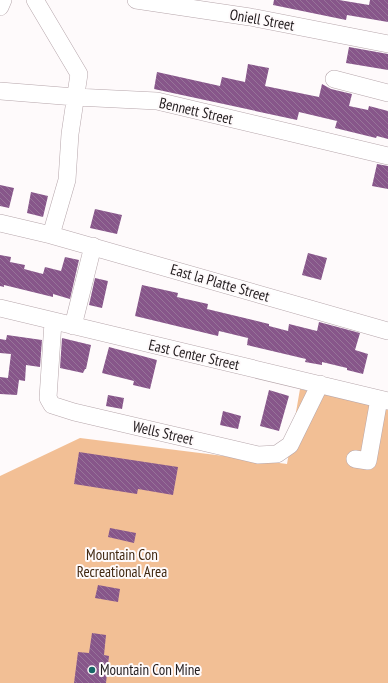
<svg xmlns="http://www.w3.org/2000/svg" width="388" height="683" font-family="'PT Sans Narrow',sans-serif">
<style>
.park{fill:#f2bf95}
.building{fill:url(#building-back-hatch)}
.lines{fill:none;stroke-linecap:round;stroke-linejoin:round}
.minor-casing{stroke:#b6a6ab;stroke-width:18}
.minor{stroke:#fff;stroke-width:17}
.poi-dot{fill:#196767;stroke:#fefafb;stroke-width:1.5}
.labels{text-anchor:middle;stroke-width:4;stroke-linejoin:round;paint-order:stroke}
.street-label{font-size:15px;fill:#221c1e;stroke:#fefafb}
.park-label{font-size:15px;fill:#412811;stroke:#fefafb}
.poi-label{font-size:15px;fill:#221c1e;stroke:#fefafb;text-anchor:start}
</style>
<defs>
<pattern id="building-back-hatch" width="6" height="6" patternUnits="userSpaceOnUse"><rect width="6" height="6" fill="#87568a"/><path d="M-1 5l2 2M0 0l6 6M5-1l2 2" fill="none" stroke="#977499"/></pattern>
</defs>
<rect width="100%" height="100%" fill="#fefafb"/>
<path class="park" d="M300 389 388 409V683H0V476L80 438 287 464Z"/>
<path class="building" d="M274 0H339L369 5 370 0H388V22L347 15 346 20 273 5Z
M349 47 388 54V70L346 63Z
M248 64 269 68 265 86 319 97 322 84 331 89 352 94 349 106 368 110 369 106 388 111V139L377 136 376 138 335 128 337 121 299 112 297 120 154 89 157 72 220 86 222 77 245 82Z
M377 164 388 166V189L372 186Z
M0 185 14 188 9 208 0 206Z
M31 192 48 196 43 217 27 213Z
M95 209 122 215 117 234 90 228Z
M308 253 327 258 321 280 302 275Z
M0 255 11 257 10 262 25 265 24 269 43 274 45 267 61 271 65 257 79 260 70 299 53 294V297L4 285V287L0 286Z
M95 278 108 281 102 308 89 305Z
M142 285 178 293 177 297 208 304 207 309 269 324V326L288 331 289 324 317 331 319 322 360 333 355 350 368 354 363 374 347 370V368L322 362V365L305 362 306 359 247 345 248 338 219 331 218 336 135 316Z
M7 335 42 340 40 367 26 365 25 381 19 380 17 395 0 394V377L8 378 11 354 0 353V339L6 340Z
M62 338 91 345 86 369H85L83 373 60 368Z
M109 347 157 360 150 389 133 385 134 381 102 373Z
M269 390 289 396 279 431 260 426Z
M108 395 124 398 122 409 106 406Z
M223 411 241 416 238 429 220 425Z
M79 452 178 467 173 495 138 489 137 494 74 484Z
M110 528 136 533 134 543 108 537Z
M98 585 120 589 118 602 95 598Z
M92 633 106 635 104 655 109 656 106 683H74L78 652 89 653Z"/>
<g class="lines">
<g class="minor-casing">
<path id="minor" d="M35 0 79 74 70 134 67 180 51 235
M136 0 250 17 388 44
M0 7 3 0
M334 79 388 93
M0 91 75 97 157 101 388 156
M0 223 51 235 388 331
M0 308 388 401
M53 322 48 398 52 405 74 412 258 455 277 454 290 445 320 384
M73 326 93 246
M355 459 368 461 379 399"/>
</g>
<use href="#minor" class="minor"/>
</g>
<circle class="poi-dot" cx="92" cy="670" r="4"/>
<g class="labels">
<g class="street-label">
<text transform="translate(262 20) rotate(10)" y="5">Oniell Street</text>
<text transform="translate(196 111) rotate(13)" y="5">Bennett Street</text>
<text transform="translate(220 283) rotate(16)" y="5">East la Platte Street</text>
<text transform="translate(194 355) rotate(13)" y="5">East Center Street</text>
<text transform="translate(163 433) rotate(13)" y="5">Wells Street</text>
</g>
<g class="park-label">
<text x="122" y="560">Mountain Con<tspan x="122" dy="17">Recreational Area</tspan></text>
</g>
<g class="poi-label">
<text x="100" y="675">Mountain Con Mine</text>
</g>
</g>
</svg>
